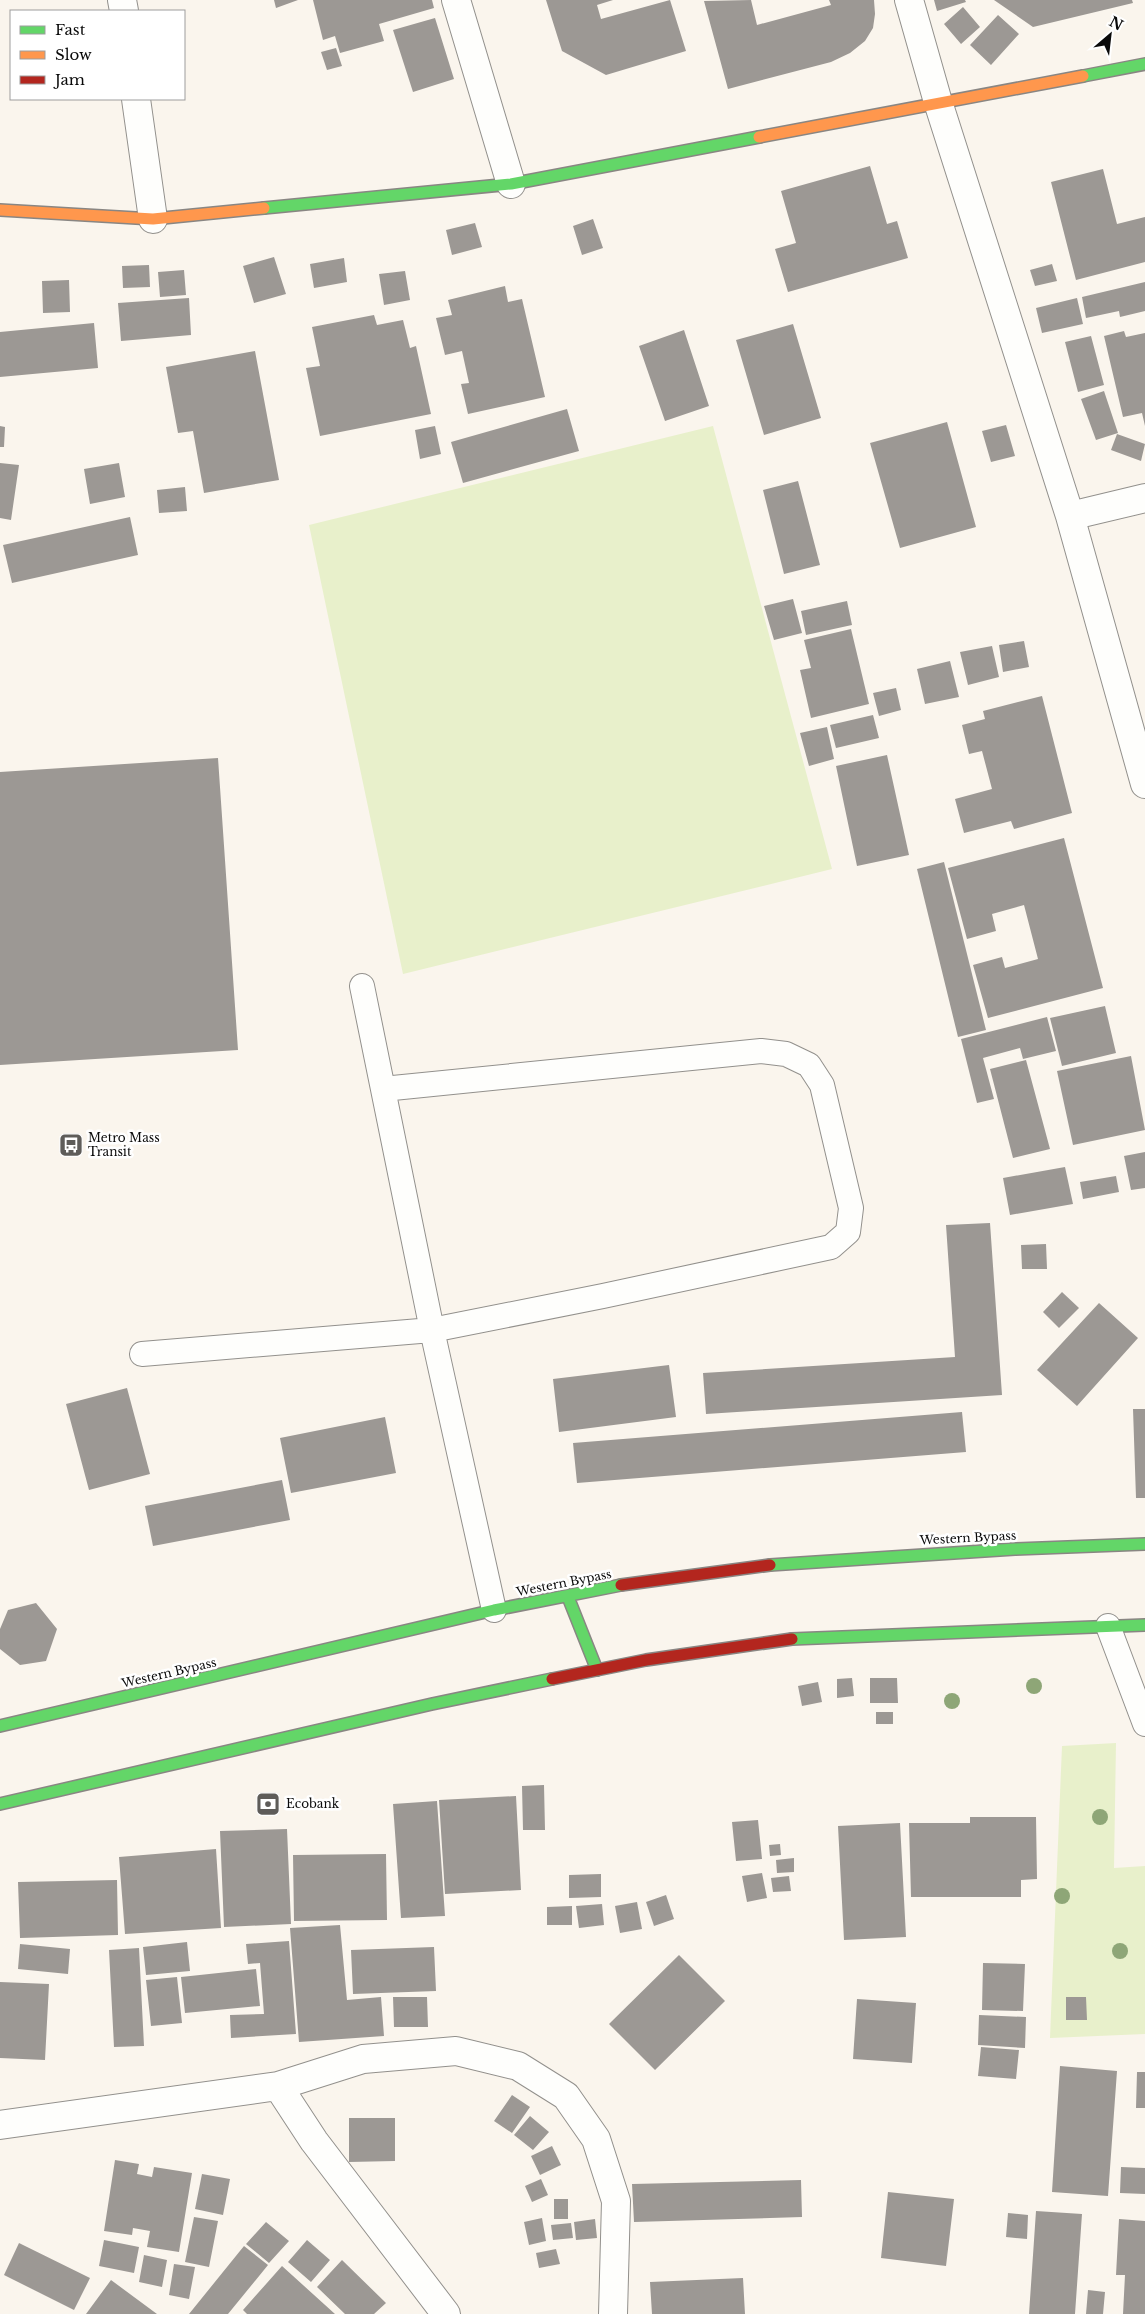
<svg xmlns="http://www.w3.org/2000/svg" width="1145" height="2314" font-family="'Libre Baskerville',serif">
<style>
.green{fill:#e8f0cb}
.building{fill:#9c9894}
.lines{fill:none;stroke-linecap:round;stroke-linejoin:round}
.lane-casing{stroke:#92908c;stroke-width:26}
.street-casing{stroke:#92908c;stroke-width:30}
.fast-casing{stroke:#898683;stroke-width:14}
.slow-casing{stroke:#898683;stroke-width:14}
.jam-casing{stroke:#898683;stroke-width:14}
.lane{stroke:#fefefc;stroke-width:24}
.street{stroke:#fefefc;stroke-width:28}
.fast{stroke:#63d668;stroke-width:11}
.slow{stroke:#ff974d;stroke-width:11}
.jam{stroke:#b3261e;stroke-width:11}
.tree{fill:#8ea677}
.labels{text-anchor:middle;stroke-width:5;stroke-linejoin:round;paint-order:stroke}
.poi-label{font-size:12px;fill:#0a0a0a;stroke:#fff;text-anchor:start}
.street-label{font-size:12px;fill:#0a0a0a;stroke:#fff}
</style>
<rect width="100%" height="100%" fill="#faf5ed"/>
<path class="green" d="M713 426 832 869 403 974 309 525Z
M1116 1743 1114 1868 1145 1866V2034L1050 2038 1062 1746Z"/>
<path class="building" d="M274 0H298L276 8Z
M313 0H432L434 8 379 24 384 41 340 53 335 36 323 40Z
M546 0H613L597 5 601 19 670 0 686 51 606 75 562 51Z
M751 0 757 25 831 5 829 0H874L875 14 873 28 865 41 850 53 831 62 728 89 704 1Z
M934 0H965L966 2 937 11Z
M994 0H1132L1133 3 1033 27Z
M963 7 980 27 961 44 944 24Z
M998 15 1019 34 991 65 970 45Z
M435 18 454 79 413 92 393 30Z
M336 48 342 66 327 70 321 52Z
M870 166 887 224 897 221 908 258 788 292 775 249 796 243 781 191Z
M1103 169 1117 224 1145 217V262L1076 280 1051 182Z
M593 219 603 248 582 255 573 226Z
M475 223 482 247 452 255 446 230Z
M274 257 286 294 254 303 243 266Z
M344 258 347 282 314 288 310 264Z
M1052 264 1057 281 1035 286 1030 270Z
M149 265 150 287 123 288 122 266Z
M184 270 186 295 160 297 158 272Z
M405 271 410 300 384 305 379 274Z
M69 280 70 312 43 313 42 281Z
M1145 282V311L1120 317 1119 311 1086 318 1082 297Z
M505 286 508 302 522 299 545 397 468 414 461 384 469 383 462 351 445 355 436 318 452 315 448 300Z
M189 298 191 335 121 341 118 303Z
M1077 298 1083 324 1042 333 1036 308Z
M374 315 377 325 403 320 410 348 416 346 431 414 320 436 306 368 320 366 312 327Z
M94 323 98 368 0 377V332Z
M793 324 821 418 764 435 736 340Z
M684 330 709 406 665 421 639 346Z
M1124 331 1126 337 1145 333V426L1142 413 1123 417 1104 336Z
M1091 336 1104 385 1078 392 1065 342Z
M255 351 279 480 204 493 193 431 178 433 166 367Z
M1104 391 1118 433 1096 440 1081 399Z
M567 409 579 451 463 483 451 442Z
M947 422 976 527 900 548 870 443Z
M1006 425 1015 456 991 462 982 431Z
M0 426 5 427 4 447H0Z
M435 426 441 454 420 459 415 430Z
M1117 434 1145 444 1141 461 1111 450Z
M0 463 19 465 11 520 0 518Z
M119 463 125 497 90 504 84 469Z
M798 481 820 565 784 574 763 490Z
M185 487 187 511 159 513 157 490Z
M130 517 138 555 12 583 3 545Z
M793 599 802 633 774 640 764 606Z
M847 601 852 625 806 635 801 611Z
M851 629 869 704 811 718 800 670 811 668 804 640Z
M1024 641 1029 667 1003 672 999 645Z
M992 646 999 677 968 685 960 652Z
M950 661 959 697 925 704 917 669Z
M896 688 901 710 879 716 873 693Z
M1042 696 1072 813 1014 829 1011 821 964 833 955 799 992 789 982 751 969 754 962 725 985 719 983 711Z
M873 715 879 738 836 748 830 725Z
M827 727 834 759 809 766 800 733Z
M887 755 909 855 857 866 836 766Z
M218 758 238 1050 0 1065V772Z
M1064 838 1103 988 988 1018 973 965 1002 957 1005 968 1038 959 1024 905 992 914 996 931 967 939 948 868Z
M944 862 986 1030 958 1037 917 869Z
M1105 1006 1116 1053 1062 1066 1050 1018Z
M1047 1017 1056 1051 1023 1059 1020 1048 983 1058 994 1099 977 1103 961 1039Z
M1131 1056 1145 1130 1073 1145 1057 1071Z
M1026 1060 1050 1149 1013 1158 990 1069Z
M1145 1152V1188L1131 1190 1124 1156Z
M1065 1167 1073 1204 1010 1215 1003 1178Z
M1116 1176 1119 1192 1083 1199 1080 1182Z
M990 1223 1002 1395 706 1414 703 1373 955 1357 946 1225Z
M1046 1244 1047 1269H1022L1021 1245Z
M1062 1292 1079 1308 1059 1328 1043 1312Z
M1099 1303 1138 1338 1077 1406 1037 1370Z
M669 1365 676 1417 559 1432 553 1379Z
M127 1388 150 1474 89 1490 66 1404Z
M1133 1409H1145V1498H1136Z
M962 1412 966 1452 577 1483 573 1443Z
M385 1417 396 1473 291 1493 280 1438Z
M282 1480 290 1520 153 1546 145 1506Z
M36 1603 57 1629 46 1661 20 1665 0 1649V1629L8 1610Z
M852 1678 854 1696 837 1698V1679Z
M870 1678H897L898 1703H870Z
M818 1682 822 1702 802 1706 798 1686Z
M876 1712H893V1724H876Z
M544 1785 545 1830H523L522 1786Z
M516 1796 521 1890 445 1894 439 1800Z
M437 1801 445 1916 401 1918 393 1804Z
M970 1817H1036L1037 1879 1021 1880V1897H911L909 1823H970Z
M758 1820 762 1859 736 1861 732 1822Z
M900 1823 906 1937 844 1940 838 1826Z
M287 1829 291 1924 224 1927 220 1831Z
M780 1844 781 1855 770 1856 769 1845Z
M216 1849 221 1928 125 1934 119 1857Z
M386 1854 387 1920 294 1921 293 1855Z
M794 1858V1872L777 1873 776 1860Z
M762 1873 767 1898 747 1902 742 1876Z
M601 1874V1897L569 1898V1875Z
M789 1876 791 1891 773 1892 771 1878Z
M117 1880 118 1935 20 1938 18 1882Z
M666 1895 674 1919 654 1926 646 1902Z
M637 1902 642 1929 620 1933 615 1906Z
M602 1904 604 1925 579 1928 576 1906Z
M572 1906V1925H547V1907Z
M340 1925 347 2000 381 1997 384 2036 299 2042 290 1928Z
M289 1941 296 2034 231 2038 230 2015 264 2014 260 1963 248 1964 246 1944Z
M187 1942 190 1971 146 1975 143 1947Z
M20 1944 70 1949 68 1974 18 1969Z
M434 1947 436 1991 353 1994 351 1950Z
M139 1948 144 2046 114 2047 109 1950Z
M679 1955 725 2001 655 2070 609 2024Z
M983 1963 1025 1964 1023 2011 982 2010Z
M256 1969 260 2006 185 2013 181 1977Z
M177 1977 182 2023 151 2026 146 1980Z
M0 1982 49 1984 45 2060 0 2058Z
M393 1997H427L428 2027H394Z
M1066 1997H1086L1087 2020H1066Z
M857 1999 916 2003 912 2063 853 2059Z
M979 2015 1026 2017 1025 2048 978 2045Z
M981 2047 1019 2050 1016 2079 978 2076Z
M1060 2066 1117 2071 1108 2196 1052 2192Z
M1137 2072H1145V2108H1136Z
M512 2095 530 2107 512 2133 494 2121Z
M530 2116 549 2132 533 2150 514 2135Z
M349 2118H395V2161L349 2162Z
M552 2146 561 2165 540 2175 531 2156Z
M115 2160 139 2164 137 2174 152 2177 154 2167 192 2173 179 2252 147 2247 150 2231 133 2228 132 2235 104 2231Z
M1121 2167 1145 2168V2194L1120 2193Z
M202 2174 230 2179 223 2215 195 2209Z
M541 2179 548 2195 532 2202 525 2186Z
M801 2180 802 2217 634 2222 632 2184Z
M888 2192 954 2199 946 2266 881 2258Z
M554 2199H568V2219H554Z
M1036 2211 1082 2214 1075 2314H1029Z
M1008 2213 1028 2215 1027 2239 1006 2237Z
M194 2217 218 2221 209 2267 185 2262Z
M542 2218 546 2241 529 2245 524 2222Z
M595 2219 597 2238 576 2240 574 2222Z
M1119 2219 1145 2221V2314H1123L1125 2275H1116Z
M266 2222 289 2241 269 2263 246 2244Z
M571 2223 573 2238 553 2240 551 2225Z
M104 2240 139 2247 134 2273 99 2266Z
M307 2240 330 2260 311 2282 288 2262Z
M19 2243 90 2278 74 2310 4 2275Z
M244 2246 268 2265 228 2314H189Z
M556 2249 560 2264 539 2268 536 2253Z
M144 2255 167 2260 162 2287 139 2282Z
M342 2260 386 2303 374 2314H345L317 2287Z
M174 2264 195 2267 189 2299 169 2295Z
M282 2266 335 2314H247L243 2310Z
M743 2278 745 2314H652L650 2282Z
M111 2280 157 2314H86Z
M1088 2290 1105 2292 1103 2314H1086Z"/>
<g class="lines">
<g class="lane-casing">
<path id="lane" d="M362 986 432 1330 494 1610
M142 1354 432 1330 603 1296 831 1247 848 1232 851 1208 822 1085 809 1065 786 1054 761 1051 383 1089
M1108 1626 1145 1724"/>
</g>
<g class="street-casing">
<path id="street" d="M122 0 124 11
M456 0 511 184
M909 0 938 102 1070 516 1145 784
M136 99 153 219
M1070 516 1145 498
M278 2086 363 2059 456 2051 518 2066 566 2096 596 2139 616 2201 613 2314
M0 2125 278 2086 314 2141 446 2314"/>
</g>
<g class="fast-casing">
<path id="fast" d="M1083 76 1145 64
M264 208 511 184 759 137
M770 1565 1015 1549 1145 1544
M568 1597 597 1670
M792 1639 1145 1625
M0 1726 494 1610 621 1585
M0 1804 432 1704 552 1679"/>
</g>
<g class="slow-casing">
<path id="slow" d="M759 137 1083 76
M0 210 153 219 264 208"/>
</g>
<g class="jam-casing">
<path id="jam" d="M621 1585 770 1565
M552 1679 646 1660 792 1639"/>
</g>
<use href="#lane" class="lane"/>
<use href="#street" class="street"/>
<use href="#fast" class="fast"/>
<use href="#slow" class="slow"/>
<use href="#jam" class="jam"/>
</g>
<g class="tree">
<circle cx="1034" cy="1686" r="8"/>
<circle cx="952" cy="1701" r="8"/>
<circle cx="1100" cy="1817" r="8"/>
<circle cx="1062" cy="1896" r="8"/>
<circle cx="1120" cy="1951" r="8"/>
</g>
<defs>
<g id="bus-square" transform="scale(1.25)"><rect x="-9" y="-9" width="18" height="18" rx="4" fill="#5e5c59" stroke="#fff"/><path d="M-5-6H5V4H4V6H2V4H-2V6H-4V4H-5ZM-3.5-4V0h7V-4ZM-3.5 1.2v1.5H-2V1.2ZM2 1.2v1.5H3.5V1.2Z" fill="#fff"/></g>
<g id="bank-square" transform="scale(1.25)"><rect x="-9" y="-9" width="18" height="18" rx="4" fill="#5e5c59" stroke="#fff"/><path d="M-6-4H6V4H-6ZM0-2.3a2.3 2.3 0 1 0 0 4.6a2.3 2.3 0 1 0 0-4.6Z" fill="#fff"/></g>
</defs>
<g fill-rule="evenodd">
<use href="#bus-square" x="71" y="1145"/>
<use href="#bank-square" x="268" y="1804"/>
</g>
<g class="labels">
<g class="poi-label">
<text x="88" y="1142">Metro Mass<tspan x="88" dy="14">Transit</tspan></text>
<text x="286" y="1808">Ecobank</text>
</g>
<g class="street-label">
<text transform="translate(968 1538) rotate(-3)" y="4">Western Bypass</text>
<text transform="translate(564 1583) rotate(-11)" y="4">Western Bypass</text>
<text transform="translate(169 1673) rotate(-13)" y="4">Western Bypass</text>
</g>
</g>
<rect x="10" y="10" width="175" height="90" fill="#ffffff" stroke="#9d9d9d"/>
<rect x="20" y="26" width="25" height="8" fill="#63d668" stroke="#9d9d9d"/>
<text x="55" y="35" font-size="15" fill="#0a0a0a">Fast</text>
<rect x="20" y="51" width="25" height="8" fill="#ff974d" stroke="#9d9d9d"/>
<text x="55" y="60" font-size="15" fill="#0a0a0a">Slow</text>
<rect x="20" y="76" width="25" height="8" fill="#b3261e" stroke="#9d9d9d"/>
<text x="55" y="85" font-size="15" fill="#0a0a0a">Jam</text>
<g transform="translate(1110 35) rotate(28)" stroke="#ffffff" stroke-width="4" paint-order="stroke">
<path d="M0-4L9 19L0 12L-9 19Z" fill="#0a0a0a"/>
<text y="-8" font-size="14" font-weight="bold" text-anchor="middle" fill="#0a0a0a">N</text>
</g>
</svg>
